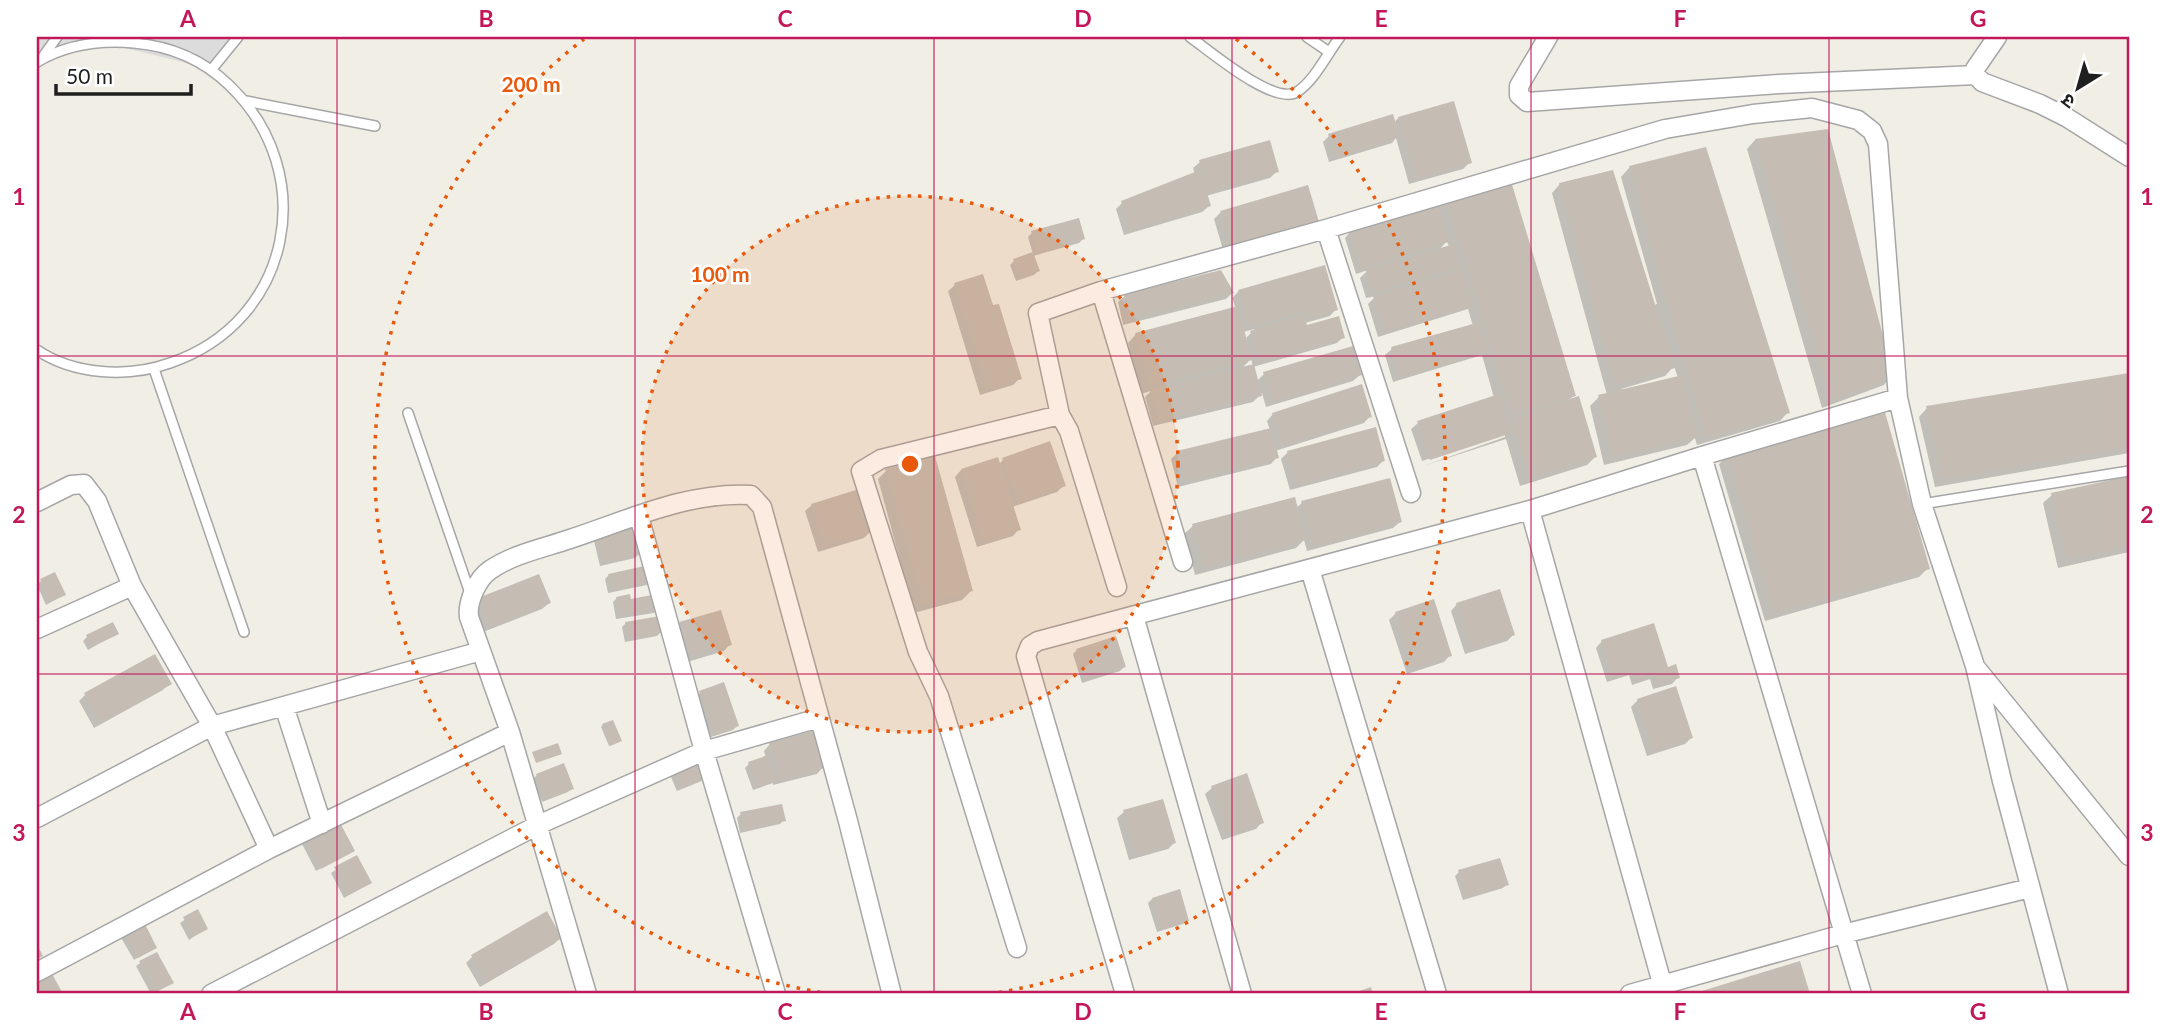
<svg xmlns="http://www.w3.org/2000/svg" width="2166" height="1031" font-family="Lato,'Noto Sans Devanagari',sans-serif">
<style>
.residential{fill:#dddcdc}
.shadow{fill:#0003;fill-rule:evenodd}
.building{fill:#c5bdb4}
.lines{fill:none;stroke-linecap:round;stroke-linejoin:round}
.lane-casing{stroke:#a6a6a6;stroke-width:12}
.street-casing{stroke:#a6a6a6;stroke-width:21}
.lane{stroke:#fff;stroke-width:9}
.street{stroke:#fff;stroke-width:18}
.grid{fill:none;stroke:#c2185b;stroke-width:2;stroke-opacity:0.55}
.ring{fill:none;stroke:#e8590c;stroke-width:3.5;stroke-dasharray:3.5 7}
.centre{fill:#e8590c;stroke:#fff;stroke-width:3.5}
.ring-label{font-size:21px;text-anchor:middle;font-weight:bold;fill:#e8590c;stroke:#fff;stroke-width:5;stroke-linejoin:round;paint-order:stroke}
.neatline{fill:none;stroke:#c2185b;stroke-width:2.5}
.grid-label{font-size:23px;text-anchor:middle;font-weight:bold;fill:#c2185b}
</style>
<rect width="100%" height="100%" fill="#f0eee5"/>
<path class="residential" d="M37 37H241L212 69 116 46H76L37 62Z"/>
<path class="shadow" d="M1398 118 1470 162 1463 169 1409 184 1396 138 1392 143 1329 162 1323 142 1329 136 1394 123Z
M1827 131 1892 376 1884 385 1822 408 1747 149 1755 140Z
M1705 149 1788 412 1780 421 1697 445 1695 438 1687 445 1604 465 1590 406 1599 397 1607 395 1552 193 1560 184 1654 305 1657 304 1621 177 1629 168ZM1674 366 1678 378 1622 392 1621 389 1665 376Z
M1200 162 1277 171 1270 178 1206 196 1209 206 1202 212 1124 235 1116 209 1122 203 1195 174 1193 168Z
M1446 199 1574 395 1567 402 1596 456 1587 465 1520 486 1506 439 1423 466 1505 437V434L1422 461 1411 429 1418 423 1494 398 1482 355 1393 382 1385 355 1392 349 1473 326 1468 309 1378 337 1368 304 1376 296 1366 298 1360 278 1368 270 1356 274 1345 238 1351 231 1438 207ZM1447 241 1449 247 1438 251Z
M1220 213 1311 228 1224 253 1214 219Z
M1032 233 1083 239 1079 243 1033 256 1038 271 1034 275 1016 281 1010 265 1014 261 1033 254 1028 237Z
M955 285 1020 378 1013 385 980 395 948 291Z
M1239 291 1336 309 1330 316 1305 323 1306 328 1343 337 1337 343 1253 367 1256 382 1264 374 1360 375 1353 381 1266 407 1262 393 1253 402 1153 426 1145 397 1151 391 1141 394 1128 343 1136 334 1236 309 1232 298ZM1255 329 1245 339 1243 332ZM1251 359 1253 366 1241 369Z
M1232 293 1226 299 1123 325 1118 302 1125 296Z
M2129 375V453L1935 487 1919 417 1927 408Z
M1273 414 1370 416 1364 423 1275 451 1277 457 1271 464 1178 487 1171 459 1177 453 1270 430 1267 421Z
M1288 452 1383 461 1377 467 1290 490 1281 459Z
M1728 455 1928 568 1919 577 1765 621 1719 464Z
M1003 460 1064 485 1057 492 1012 507 1019 529 1013 536 977 547 955 477 961 470 999 464Z
M886 471 971 591 962 600 914 613 878 479Z
M2129 477V552L2058 568 2043 503 2052 495Z
M1302 503 1400 522 1393 528 1307 551 1304 540 1296 548 1195 575 1184 534 1193 526 1296 508Z
M812 505 871 531 864 538 818 552 805 511Z
M598 537 639 554 635 558 600 566 594 541Z
M609 575 651 581 647 585 608 593 605 579Z
M41 581 64 595 46 605 37 585Z
M617 598 658 609 654 613 616 619 613 602Z
M479 599 549 603 542 609 483 632 473 606Z
M1457 604 1513 635 1507 641 1465 654 1451 611Z
M1396 613 1450 655 1444 662 1407 674 1389 620Z
M626 623 661 632 657 636 625 642 622 627Z
M680 624 730 644 724 651 684 663 674 630Z
M117 633 88 650 83 641 87 637Z
M1602 641 1667 669 1678 677 1672 684 1653 689 1650 679 1632 685 1629 675 1607 682 1596 648Z
M1077 650 1124 667 1120 671 1082 683 1073 654Z
M169 683 163 690 94 728 79 701 85 695Z
M700 693 737 726 733 730 711 737 696 697Z
M1638 700 1691 738 1685 744 1647 756 1631 707Z
M603 725 618 742 609 746 601 727Z
M770 744 823 767 817 774 773 785V783L753 790 745 768 749 764 766 758 764 751Z
M675 773 703 778 699 782 677 791 671 777Z
M537 775 572 788 568 792 542 802 533 779Z
M1246 776 1262 822 1256 829 1222 840 1205 794 1212 788Z
M1124 812 1174 843 1168 849 1129 860 1117 818Z
M741 814 784 820 780 824 740 833 737 818Z
M337 821 348 854 316 871 301 842Z
M356 857 370 883 344 898 331 873Z
M1459 872 1507 884 1503 888 1463 900 1455 876Z
M1152 899 1187 920 1183 924 1157 932 1148 903Z
M197 912 206 928 189 940 180 923Z
M546 914 560 938 554 944 480 987 466 963 472 957Z
M142 922 155 947 134 960 120 936Z
M140 963 171 982 151 994 136 966Z
M1799 963 1808 994H1696Z
M48 970 61 994H38L37 992V976Z"/>
<path class="building" d="M1454 101 1472 163 1416 179 1398 117Z
M1393 114 1400 137 1336 157 1328 134Z
M1828 129 1894 377 1831 400 1755 139Z
M1270 140 1279 172 1208 192 1199 160Z
M1706 147 1790 413 1705 438 1629 166Z
M1200 170 1211 206 1130 230 1121 201Z
M1613 170 1675 368 1615 385 1559 183Z
M1510 178 1576 396 1511 415 1445 197Z
M1308 185 1319 222 1230 247 1220 211Z
M1438 205 1449 242 1362 268 1350 230Z
M1079 218 1085 239 1037 253 1031 231Z
M1454 244 1461 267 1372 293 1366 270Z
M1033 252 1040 271 1020 279 1013 259Z
M1325 265 1338 310 1309 318 1306 310 1249 327 1238 290Z
M1463 269 1474 305 1384 332 1373 296Z
M1221 270 1234 293 1129 319 1124 294Z
M983 274 993 305 999 304 1022 379 986 389 954 283Z
M1238 306 1252 360 1150 386 1135 333Z
M1304 315 1307 325 1339 316 1345 338 1259 362 1250 331Z
M1480 322 1488 351 1399 377 1391 347Z
M1353 346 1362 375 1272 402 1263 372Z
M1254 364 1262 396 1159 421 1151 389Z
M2129 373V447L1943 479 1926 406Z
M1683 375 1698 437 1613 457 1598 395Z
M1362 384 1372 417 1282 445 1272 413Z
M1499 394 1512 433 1430 460 1417 421Z
M1579 396 1597 457 1529 478 1510 418Z
M1884 409 1930 569 1773 613 1727 453Z
M1376 427 1385 461 1296 485 1287 451Z
M1271 428 1279 458 1184 481 1177 451Z
M1050 441 1066 486 1018 503 1002 458Z
M935 456 973 591 923 605 885 469Z
M998 457 1021 530 983 542 961 469Z
M2129 476V546L2067 560 2051 493Z
M1390 478 1402 522 1313 546 1301 501Z
M859 489 873 532 824 547 811 504Z
M1295 497 1306 540 1204 567 1192 524Z
M633 527 641 554 604 563 597 536Z
M649 565 653 581 612 590 608 574Z
M55 572 66 595 50 602 40 579Z
M539 574 551 603 490 627 478 598Z
M1500 589 1515 635 1471 649 1456 603Z
M630 594 631 599 657 594 660 609 620 616 616 597Z
M1434 599 1452 656 1413 668 1395 612Z
M721 610 732 645 691 657 679 622Z
M660 616 663 632 628 639 625 622Z
M113 622 119 634 92 647 86 635Z
M1654 623 1668 667 1676 664 1680 678 1659 684 1656 674 1638 680 1635 670 1613 677 1601 640Z
M1116 636 1126 667 1086 680 1076 649Z
M155 654 172 684 101 723 84 693Z
M724 682 739 726 715 735 699 691Z
M1676 686 1693 738 1654 751 1637 699Z
M613 720 622 741 610 746 602 724Z
M815 730 825 768 780 780 769 743Z
M558 743 562 754 536 763 532 752Z
M768 755 777 780 757 787 748 762Z
M698 761 706 779 681 789 674 771Z
M564 763 574 789 546 799 536 774Z
M1247 773 1264 823 1228 835 1211 786Z
M1163 799 1176 843 1136 855 1123 810Z
M782 804 786 821 744 830 740 812Z
M338 819 355 851 321 869 304 837Z
M357 855 372 883 349 895 334 867Z
M1500 858 1509 885 1466 897 1458 870Z
M1180 889 1189 921 1161 929 1152 898Z
M198 909 208 929 193 937 183 917Z
M547 911 562 938 487 982 471 955Z
M143 920 157 948 138 958 123 930Z
M37 944 43 956 37 959Z
M157 952 174 983 156 992 139 961Z
M1800 961 1810 994H1692Z
M49 968 63 994H44L37 981V974Z
M1371 987 1373 994H1351Z"/>
<g class="lines">
<g class="lane-casing">
<path id="lane" d="M1190 37C1210 51 1274 106 1297 92 1315 80 1327 54 1340 37
M1307 37 1329 52
M42 58 57 37
M37 62C66 45 101 40 134 43 170 46 203 60 229 85 321 173 292 322 170 363 128 378 74 375 37 350
M212 69 238 37
M246 101 375 126
M154 369 244 632
M408 413 471 596
M1922 504 2129 471"/>
</g>
<g class="street-casing">
<path id="street" d="M1548 37 1519 86V95L1527 102 1779 84 1976 75
M1997 37 1975 69 1976 75 1982 82 2040 104 2066 117 2129 157
M1326 229 1411 493
M1101 291 1183 562
M1702 456 1862 994
M37 502 71 485 84 484 97 501 132 586 37 629
M1530 510 1665 994
M639 516 704 751 776 994
M1310 569 1437 994
M132 586 212 726 269 849
M1117 587 1069 431 1060 415 1038 313 1101 291 1326 229 1665 129 1753 114 1812 108 1858 120 1872 131 1878 144 1898 398
M1134 616 1242 994
M1977 669 2129 856
M284 706 322 824
M37 818 212 726 481 651
M1017 948 939 696 918 652 861 471 881 459 1060 415
M37 972 269 849 510 732
M211 994 538 825 704 751 819 718
M587 994 510 732 469 617C467 602 477 579 490 570 513 554 544 548 570 539 628 520 689 491 751 495L762 507 848 821 891 991
M1125 994 1026 656 1030 646 1038 641 1530 510 1702 456 1898 398 1922 504 1975 666 2002 781 2059 994
M1630 994 1843 934 2030 888"/>
</g>
<use href="#lane" class="lane"/>
<use href="#street" class="street"/>
</g>
<path class="grid" d="M337 37V994M635 37V994M934 37V994M1232 37V994M1531 37V994M1829 37V994M37 356H2129M37 674H2129"/>
<circle cx="910" cy="464" r="268" fill="#e8590c" fill-opacity=".12"/>
<g class="ring">
<circle cx="910" cy="464" r="268"/>
<path d="M831 994A536 536 0 0 1 584 39M1236 39A536 536 0 0 1 989 994"/>
</g>
<circle cx="910" cy="464" r="10" class="centre"/>
<g class="ring-label">
<text x="531" y="92">200 m</text>
<text x="720" y="282">100 m</text>
</g>
<rect width="2166" height="1031" fill="none" stroke="#ffffff" stroke-width="77"/>
<g transform="translate(2078 88) rotate(217)" stroke="#ffffff" stroke-width="5" paint-order="stroke">
<path d="M0-5L12 26L0 18L-12 26Z" fill="#1f1f1f"/>
<text y="-10" font-size="19" font-weight="bold" text-anchor="middle" fill="#1f1f1f">उ</text>
</g>
<path d="M56 84v10h135v-10" fill="none" stroke="#1f1f1f" stroke-width="3.5"/>
<text x="66" y="84" font-size="21" fill="#1f1f1f" stroke="#ffffff" stroke-width="5" paint-order="stroke">50 m</text>
<rect x="38" y="38" width="2090" height="954" class="neatline"/>
<g class="grid-label">
<text x="188" y="27">A</text>
<text x="486" y="27">B</text>
<text x="785" y="27">C</text>
<text x="1083" y="27">D</text>
<text x="1381" y="27">E</text>
<text x="1680" y="27">F</text>
<text x="1978" y="27">G</text>
<text x="19" y="205">1</text>
<text x="2147" y="205">1</text>
<text x="19" y="523">2</text>
<text x="2147" y="523">2</text>
<text x="19" y="841">3</text>
<text x="2147" y="841">3</text>
<text x="188" y="1020">A</text>
<text x="486" y="1020">B</text>
<text x="785" y="1020">C</text>
<text x="1083" y="1020">D</text>
<text x="1381" y="1020">E</text>
<text x="1680" y="1020">F</text>
<text x="1978" y="1020">G</text>
</g>
</svg>
